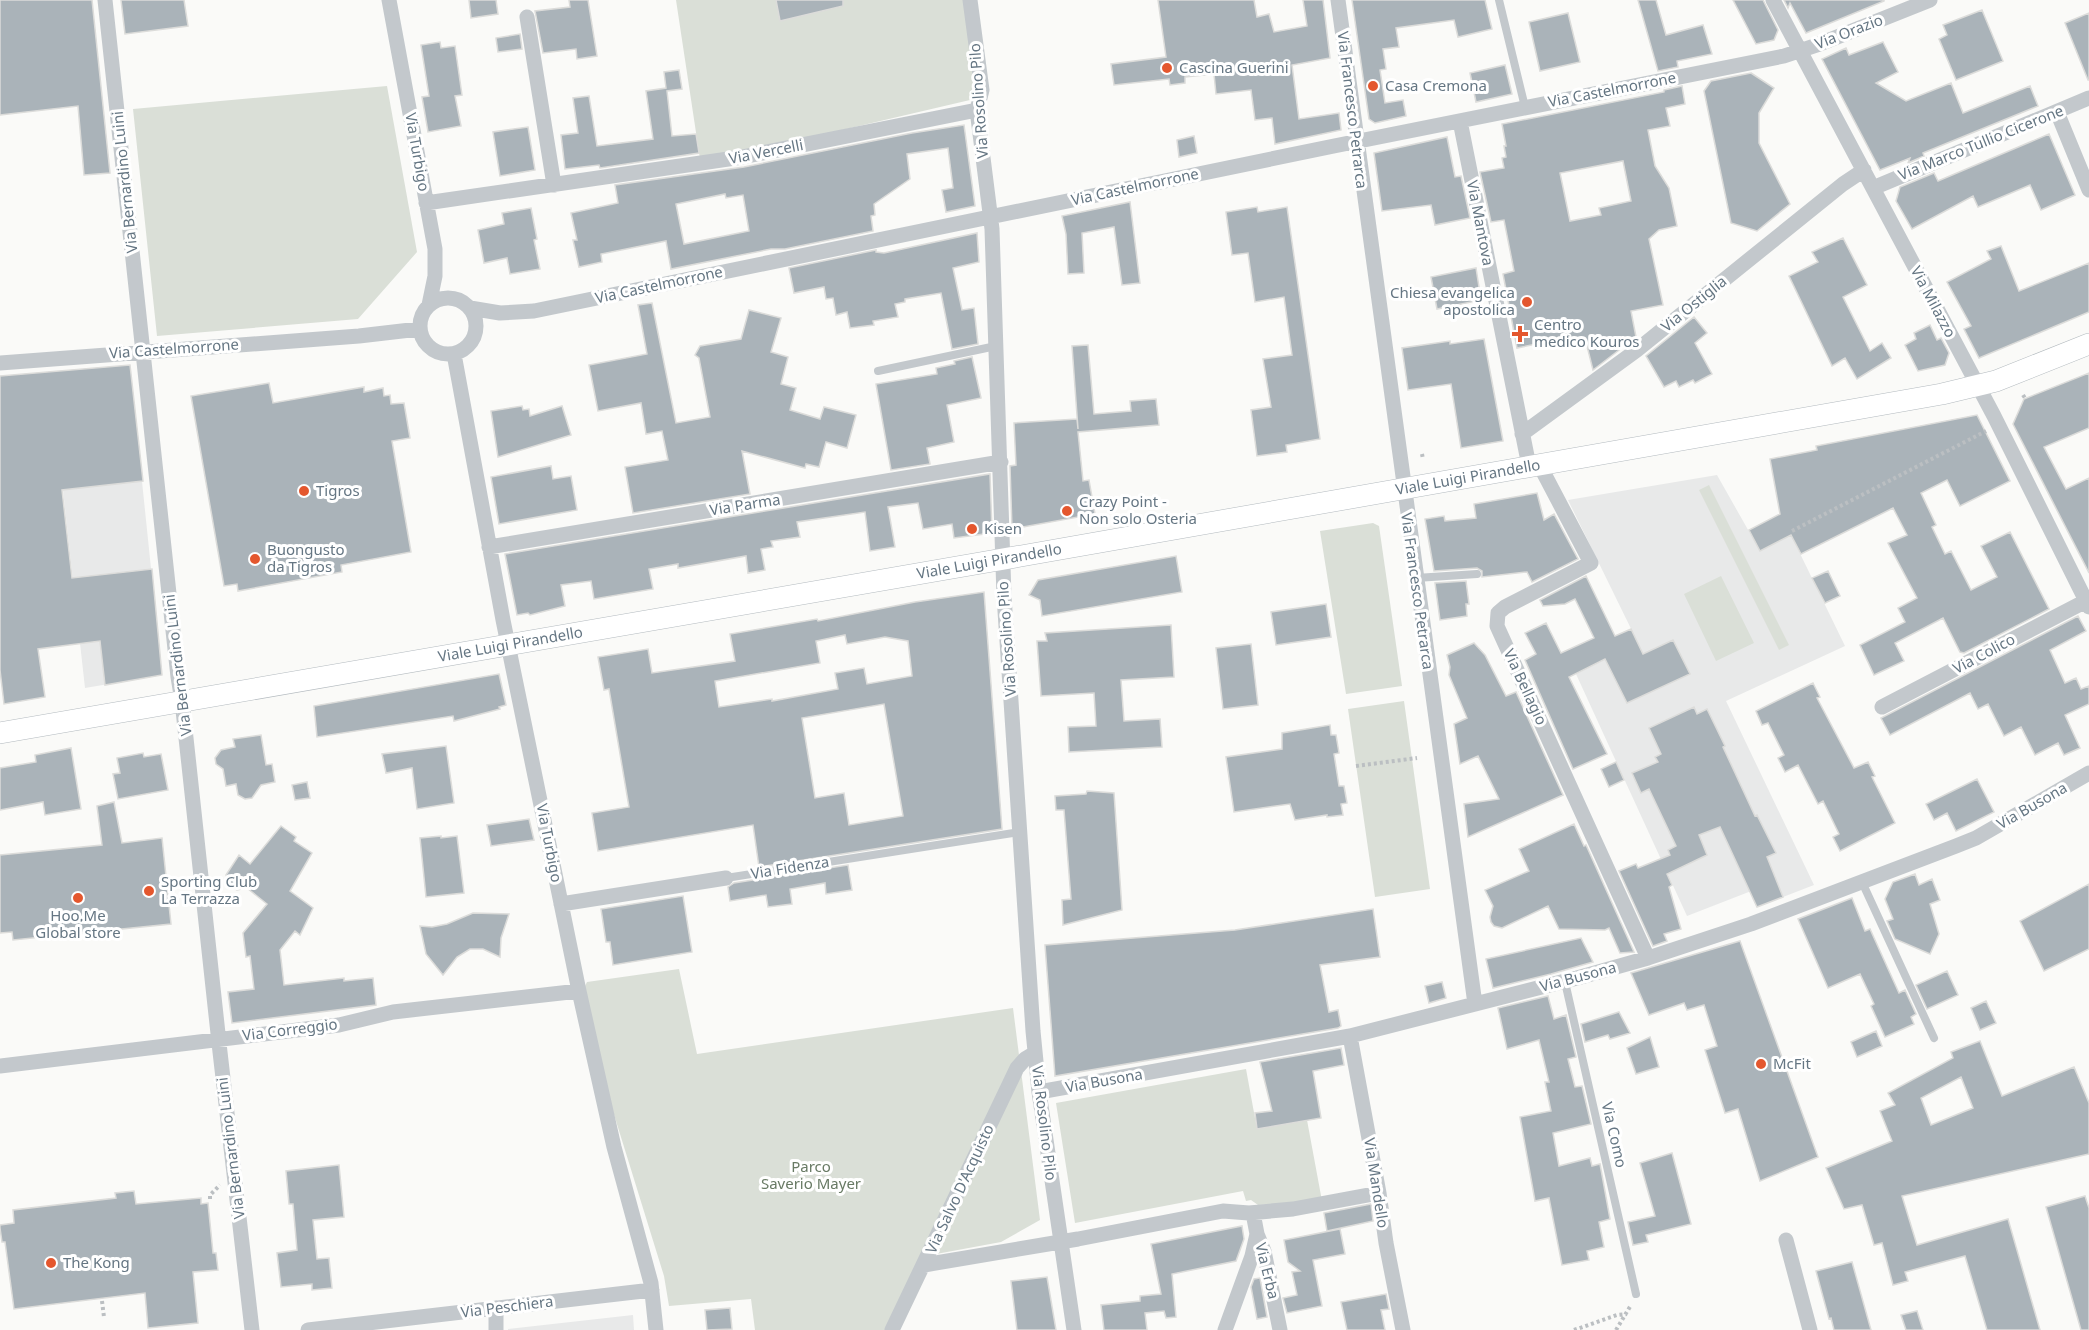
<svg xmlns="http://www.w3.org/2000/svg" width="2089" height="1330" font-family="'Noto Sans',sans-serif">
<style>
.built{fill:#e8e9e9}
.green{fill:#dadfd7}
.building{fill:#aab3b9;stroke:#dcdcda;stroke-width:1.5;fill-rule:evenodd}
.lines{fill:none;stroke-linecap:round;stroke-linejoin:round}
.secondary-casing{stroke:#b3babf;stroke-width:22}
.path{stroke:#bbbfc2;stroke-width:4;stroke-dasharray:3 3;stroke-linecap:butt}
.service{stroke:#c3c8cc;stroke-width:8}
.minor{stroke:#c3c8cc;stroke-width:15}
.secondary{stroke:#fff;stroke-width:21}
.poi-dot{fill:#e4572e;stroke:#fff;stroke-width:2}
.labels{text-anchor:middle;stroke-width:6;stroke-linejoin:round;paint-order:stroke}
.street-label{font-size:15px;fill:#657683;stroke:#fff}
.poi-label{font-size:15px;fill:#657683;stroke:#fff;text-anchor:start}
.park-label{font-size:15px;fill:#687a64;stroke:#fff}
</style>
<rect width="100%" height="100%" fill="#fafaf8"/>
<path class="built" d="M130 365 162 675 85 688 50 373Z
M1717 475 1760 551 1791 535 1845 646 1726 701 1814 885 1783 897 1777 881 1687 916 1576 674 1638 643 1568 500Z
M633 1315 634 1330H508V1329Z"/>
<path class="green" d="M676 0H964L976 89 970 100 812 137 700 159Z
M387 86 417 252 358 319 157 336 133 109Z
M1709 485 1789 645 1779 650 1699 490Z
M1373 523 1379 526 1402 686 1346 694 1320 531Z
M1721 576 1754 643 1716 661 1684 594Z
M1404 701 1430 889 1375 897 1348 709Z
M679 969 697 1054 1013 1008 1040 1220 1001 1242 920 1257 886 1330H755L751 1299 669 1306 664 1276 603 1079 585 986 587 982Z
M1246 1069 1257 1129 1307 1120 1322 1201 1258 1205 1251 1200 1246 1201 1243 1191 1075 1223 1056 1103Z"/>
<path class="building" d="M0 0H92L110 173 84 175 78 106 0 115Z
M121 0H184L188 26 125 34Z
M469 0H496L498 14 471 18Z
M569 0H588L597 56 577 59 576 49 543 53 535 11 570 7Z
M776 0H843V6L780 21Z
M1158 0H1254L1257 17 1269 14 1274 32 1307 26 1303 0H1323L1330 58 1292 65 1299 119 1339 113 1341 130 1275 144 1272 118 1255 120 1251 90 1216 94 1214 74 1185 77V83L1170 85 1169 79 1114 85 1111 64 1166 57Z
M1352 0H1485L1492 29 1458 37 1454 20 1396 28 1399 47 1383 49 1386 69 1380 70 1385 103 1403 100 1406 116 1375 123 1369 119Z
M1638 0H1656L1666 35 1703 25 1712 54 1677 61 1678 67 1658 71Z
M1733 0H1763L1778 30 1774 40 1756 44Z
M1784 0H1884V1L1806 33 1790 3 1788 8Z
M1982 10 2003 61 1956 80 1939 39 1947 35 1943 25Z
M1568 13 1580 62 1540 71 1529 22Z
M2089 13V80H2088L2065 23Z
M520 34 522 49 498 52 496 38Z
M440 42 441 48 455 46 462 95 455 96 461 126 428 132 422 97 429 96 421 45Z
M1883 42 1898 72 1876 83 1906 101 1951 83 1963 113 2030 86 2038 106 1923 153 1924 156 1908 163 1910 158 1880 170 1822 59 1846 48 1849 55Z
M1505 65 1512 94 1476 102 1470 73Z
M679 70 682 89 667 91 672 136 696 134 699 153 600 168 599 165 565 169 561 135 578 133 573 98 589 96 597 146 653 139 646 91 666 88 664 72Z
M1751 73 1774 88 1759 113V143L1790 204 1757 231 1731 223 1704 91 1711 81Z
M1682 86 1685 104 1666 108 1670 126 1648 130 1655 166 1669 188 1677 226 1659 230 1649 239 1663 305 1631 311 1636 337 1593 370 1585 338 1557 343 1556 340 1517 348 1503 274 1514 271 1504 220 1491 222 1480 172 1504 168 1502 158 1506 157 1504 146H1506L1502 124 1664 92V90ZM1623 161 1631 201 1599 208 1601 215 1570 221 1560 173Z
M964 125 975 206 946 212 942 190 953 188 948 148 907 154 910 179 874 204 875 215 871 216 873 231 785 249H771L671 269 666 241 601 254 602 262 579 267 573 240H577L571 213 618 203 615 185 744 167 912 133ZM725 194 726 198 743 195 749 231 684 244 676 204Z
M528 127 535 170 500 176 493 132Z
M2049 134 2075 195 2041 210 2030 185 1978 207 1973 196 1912 229 1896 201 1900 187 1934 173 1938 181Z
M1194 136 1197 153 1179 157 1177 140Z
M1447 137 1455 177 1461 176 1470 218 1435 225 1431 205 1382 211 1374 153Z
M1130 202 1140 283 1122 285 1114 227 1082 233 1084 273 1068 274 1066 234 1062 216Z
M1257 207 1258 212 1287 207 1320 439 1286 445 1287 452 1257 456 1251 410 1271 407 1263 359 1292 355 1284 297 1255 302 1248 253 1232 255 1226 212Z
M531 208 537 239 534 240 540 269 510 274 507 258 484 263 478 230 504 224 502 213Z
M977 233 979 262 953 268 962 310 974 308 978 344 952 349 941 293 905 299V302L895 304 898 317 873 321 874 325 850 328 847 312 836 315 833 298 826 299 824 287 794 293 789 268 876 250V252L884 253Z
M1843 238 1867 285 1843 297 1870 351 1882 343 1891 358 1857 379 1845 358 1832 366 1789 276 1818 262 1812 252Z
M2001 246 2019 291 2089 263V312L1979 358 1964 329 1971 326 1947 282 1991 259 1987 251Z
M1476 268 1481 300 1437 309 1431 277Z
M652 303 676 423 710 417 699 358 695 355 700 346 741 339 749 310 781 318 771 352 788 357 781 384 796 388 790 410 820 419 824 407 856 415 847 448 826 442 819 467 806 464 805 468 742 451 750 494 633 513 625 467 668 460 662 431 646 434 641 403 598 411 589 365 647 354 638 305Z
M1694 317 1707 333 1695 343 1712 374 1695 383 1693 380 1679 387 1676 381 1664 387 1646 356Z
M1930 325 1937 340 1941 338 1949 353 1945 365 1918 371 1905 345 1916 339 1914 333Z
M1484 339 1503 441 1461 448 1451 384 1408 390 1402 348 1450 341V344Z
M1088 345 1094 414 1131 411 1130 401 1156 399 1159 425 1078 432 1083 481 1089 480 1095 514 1012 529 1010 466 1016 465 1014 423 1077 419 1078 429 1072 346Z
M972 357 981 398 947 405 954 442 927 448 930 464 891 470 876 384 937 374 936 368 955 364 954 361Z
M130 365 143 481 62 490 72 578 152 569 162 675 105 685 100 641 38 649 45 697 4 704 0 670V376Z
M2089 373V428L2044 447 2066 489 2089 478V573L2013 424 2024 399Z
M269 383 273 403 364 387V392L383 388 384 396 390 395 391 404 404 403 410 438 392 441 411 552 341 565 342 572 238 591 237 584 224 586 191 396Z
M522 406 523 410 529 409 530 416 562 406 571 435 498 457 491 411Z
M1977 415 2010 481 1960 506 1947 480 1921 493 1936 525 1932 527 1945 554 1951 551 1971 590 1997 577 1981 546 2010 532 2049 609 1964 653 1960 652 1943 618 1895 643 1904 661 1874 675 1860 645 1905 622 1898 608 1917 598 1888 543 1907 535 1893 508 1801 554 1791 535 1760 551 1749 530 1780 514 1770 459 1817 450 1816 446Z
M551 466 553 479 571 476 577 510 499 524 491 477Z
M990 474 992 533 954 538 952 524 923 529 918 503 888 507 895 547 870 551 865 512 797 522 800 537 771 541 773 547 761 549 765 570 748 573 746 556 678 568V564L649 569 653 589 594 599 591 581 561 585 565 606 530 615 528 613 517 615 505 554Z
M1537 493 1544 520 1554 514 1578 559 1532 582 1527 572 1482 577V571L1477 568 1434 571 1425 519 1444 516 1445 521 1476 518 1474 504Z
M1176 556 1182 592 1042 616 1040 600 1029 595 1038 580Z
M1828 571 1840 596 1825 603 1812 578Z
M1586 576 1615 636 1631 629 1643 654 1673 640 1690 674 1627 703 1605 659 1569 677 1607 754 1573 769 1525 660 1536 654 1525 633 1546 623 1561 653 1594 638 1575 599 1565 604 1543 606 1540 600Z
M1466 581 1469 604H1466L1467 616 1440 620 1435 583Z
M984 592 1002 829 759 867 753 825 598 851 592 813 629 807 609 689 604 690 598 657 648 649 652 673 735 661 730 634 817 619 818 621 915 602ZM845 635 847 644 885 637 908 641 912 676 867 684 864 668 835 673 838 689 772 701V699L719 707 715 681 820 663 816 641ZM884 704 903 816 849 825 844 793 815 798 802 718Z
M1326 604 1331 637 1276 645 1271 612Z
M2078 616 2086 631 2050 650 2065 683 2076 678 2081 689 2089 686V704L2065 715 2080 748 2064 755 2058 743 2035 755 2021 727 2004 736 1988 704 1978 709 1970 693 1890 735 1881 718Z
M1171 625 1174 677 1121 680 1124 721 1160 719 1162 747 1069 752 1068 727 1096 726 1094 693 1041 696 1037 641H1047L1045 633Z
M1474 643 1485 655 1506 696 1516 692 1563 795 1468 837 1464 804 1499 799 1478 756 1460 764 1454 724 1467 718 1449 675 1450 667 1447 655Z
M1251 644 1258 705 1223 709 1216 648Z
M499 674 506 705 499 707 500 709 454 721 453 716 317 737 314 706Z
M1813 683 1820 697 1817 698 1854 768 1868 762 1875 776 1872 777 1895 823 1840 851 1833 837 1839 834 1823 801 1818 804 1798 765 1785 772 1778 758 1784 755 1768 723 1762 725 1756 711Z
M1694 707 1697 714 1707 709 1725 746 1723 747 1755 816 1757 815 1776 853 1767 857 1783 897 1757 907 1720 827 1699 835 1707 855 1667 874 1672 885 1669 887 1681 929 1664 934 1667 941 1653 946 1619 871 1636 864 1638 868 1670 855 1668 850 1676 846 1649 789 1641 793 1632 773 1658 762 1655 757 1661 754 1649 728Z
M1330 725 1331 735H1336L1339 753 1334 754 1339 786H1344L1347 803 1341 804 1343 815 1327 817V815L1295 820 1290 804 1234 812 1226 757 1282 749V733Z
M261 735 266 765 272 764 275 782 261 785 252 798 245 799 238 795 236 784 226 786 223 769 216 764 215 758 221 750 235 747 233 739Z
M446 746 454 803 417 809 412 768 386 773 382 754Z
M71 748 81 809 45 815 43 802 0 810V768L36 762 35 755Z
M143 753 144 757 161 754 168 790 118 799 113 774 120 773 117 758Z
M1616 762 1624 780 1609 787 1601 769Z
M1977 779 1994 812 1956 831 1947 813 1934 820 1926 804Z
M307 782 310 798 295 800 292 785Z
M1087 791 1114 793 1122 910 1063 925 1062 900 1071 899 1064 810H1056L1055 796 1086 794Z
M114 802 122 843 162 838 171 924 13 940 12 932 0 933V855L102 845 97 806Z
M529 819 534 840 491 846 487 825Z
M1574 824 1584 846 1586 845 1634 952 1620 953 1609 928 1605 930 1559 929 1548 906 1502 928 1494 926 1491 922 1490 917 1493 906 1485 890 1529 871 1519 849Z
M281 826 296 837 294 841 312 853 290 891 313 908 300 935 295 931 280 950 284 985 344 978V981L373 978 376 1005 232 1023 228 992 254 989 250 956 246 957 243 933 267 904 247 888 237 890 231 887 227 882 226 875 239 855 250 864Z
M441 836V838L457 836 464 893 426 897 420 838Z
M848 865 852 890 826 894 825 883 790 889 792 904 768 907 766 895 730 901 728 887 734 883Z
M1915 874 1919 885 1932 879 1940 900 1930 904 1939 934 1930 954 1895 939 1887 921 1893 919 1885 899 1893 882Z
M2089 884V949L2044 971 2020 921Z
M683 896 692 952 613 965 610 942H606L601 909Z
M1852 898 1865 931 1870 929 1899 993 1905 990 1916 1014 1911 1017 1914 1024 1885 1037 1871 1006 1874 1004 1860 974 1828 988 1798 919Z
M1373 909 1380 957 1320 965 1329 1012 1338 1010 1341 1026 1338 1028 1055 1076 1045 945 1235 930Z
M473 913 509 914 501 938 500 957 483 949H470L457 957 443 975 426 954 420 926 432 927 447 924Z
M1581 938 1593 962 1551 974 1493 988 1486 959Z
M1740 941 1818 1157 1760 1181 1738 1109 1725 1113 1705 1050 1717 1046 1704 1005 1687 1010 1684 1003 1649 1015 1631 973Z
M1947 971 1958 995 1927 1009 1916 985Z
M1442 982 1446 998 1429 1003 1425 986Z
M1548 996 1554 1019 1566 1015 1576 1057 1568 1059 1575 1087 1582 1086 1591 1124 1553 1133 1559 1166 1590 1158 1592 1166 1600 1164 1610 1219 1599 1222 1604 1247 1587 1251 1589 1260 1562 1265 1549 1198 1535 1201 1520 1117 1551 1111 1545 1082H1549L1539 1040 1507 1049 1498 1008Z
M1986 1001 1996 1023 1980 1030 1971 1008Z
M1619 1012 1630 1033 1610 1039 1608 1035 1585 1042 1581 1024Z
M1876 1031 1882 1046 1857 1057 1851 1042Z
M1650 1037 1659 1067 1636 1074 1627 1048Z
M1980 1041 2002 1096 2074 1067 2089 1103V1154L1902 1196 1917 1245 2008 1219 2040 1330H1987L1965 1256 1905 1272 1908 1281 1893 1285 1882 1243 1874 1245 1862 1205 1844 1209 1826 1168 1892 1141 1880 1111 1895 1105 1888 1093 1953 1058 1951 1052ZM1961 1077 1973 1108 1931 1125 1921 1098Z
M1341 1048 1344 1065 1313 1071 1321 1118 1257 1129 1255 1113 1272 1111 1260 1062Z
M1672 1153 1691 1224 1646 1235 1648 1242 1633 1245 1628 1222 1655 1216 1640 1163Z
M339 1165 344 1217 313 1220 317 1259 329 1258 332 1288 312 1290V1284L281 1287 277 1253 297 1250 293 1204H289L286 1171Z
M134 1191 136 1204 201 1198V1204L208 1203 213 1253H216L218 1270 193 1272 198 1323 148 1328 145 1293 14 1309 5 1242H2L0 1228V1225L14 1223 13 1210 116 1198 115 1193Z
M2085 1196 2089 1208V1330H2081L2046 1207Z
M1371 1204 1373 1221 1327 1231 1324 1213Z
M1242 1226 1244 1239 1236 1261 1172 1274 1176 1317 1166 1318 1164 1311 1145 1313 1147 1330H1104L1101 1305 1140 1301V1296L1161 1294 1151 1244Z
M1340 1229 1345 1254 1313 1260 1322 1306 1287 1313 1283 1298 1297 1295 1292 1272 1300 1271 1288 1262 1284 1240Z
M1852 1262 1871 1330H1834L1831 1318 1829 1319 1816 1271Z
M1047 1277 1056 1330H1017L1011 1281Z
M1260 1278 1267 1317 1257 1319 1251 1287 1254 1279Z
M1386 1294 1389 1309 1381 1310 1385 1330H1347L1341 1302Z
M730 1308 732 1329 707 1330 705 1310Z
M1917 1311 1923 1330H1906L1901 1315Z"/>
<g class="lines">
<g class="secondary-casing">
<g id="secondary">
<path id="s1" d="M0 733 1021 556 1942 394 1996 381 2089 344"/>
</g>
</g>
<path class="path" d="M2023 395 2025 398
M1422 454 1423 459
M1792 531 1986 431
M1356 766 1417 758
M210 1199V1195L220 1185
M102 1301 104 1317
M1574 1330 1617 1315 1627 1314
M1616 1330 1631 1305"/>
<path class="service" d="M1499 0 1525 107
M878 371 996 346
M1416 578 1477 574
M726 878 1020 832
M1862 882 1934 1038
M1565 982 1636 1294"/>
<path class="minor" d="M105 0 178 677 182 701 220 1052 252 1330
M389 0 435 249V276L429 305
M970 0 982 90 977 110 992 229 1004 596 1033 1031 1039 1092 1074 1330
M1338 0 1475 1004
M1773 0 1994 416 2089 607
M527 17 554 185
M2057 112 2089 190
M1460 121 1529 466
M1873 188 2089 98
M426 203 742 157 977 110
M420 326a28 28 0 1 1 56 0a28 28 0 1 1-56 0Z
M470 308 500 313 534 311 1334 146 1784 56 1817 45 1930 0
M454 354 503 620 579 991 614 1147 651 1283 656 1330
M0 363 359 336 419 329
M1522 434 1637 350 1843 184 1864 170
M1539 464 1591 563 1505 607 1498 613 1497 626 1648 958
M489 547 1001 462
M1882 707 2086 601
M561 904 726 878
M1350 1036 1379 1193 1386 1243 1403 1330
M0 1066 339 1025 393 1012 579 991
M1039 1092 1350 1036 1577 978 1648 958 1751 924 1956 846 1976 838 2089 773
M1253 1213 1257 1234 1264 1251 1280 1330
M1786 1240 1810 1330
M924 1265 1078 1239 1223 1211 1249 1213 1293 1209 1379 1193
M308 1330 652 1290
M496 1330V1308
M892 1330 1017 1068 1025 1059 1035 1053
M1225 1330 1252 1256 1257 1234"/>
<use href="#secondary" class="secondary"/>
</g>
<g class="poi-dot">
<circle cx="1167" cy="68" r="6"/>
<circle cx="1373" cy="86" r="6"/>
<circle cx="1527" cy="302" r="6"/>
<path d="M1517 325h6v6h6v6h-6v6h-6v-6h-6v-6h6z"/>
<circle cx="304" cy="491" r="6"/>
<circle cx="1067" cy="511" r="6"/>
<circle cx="972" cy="529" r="6"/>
<circle cx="255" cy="559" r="6"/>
<circle cx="149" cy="891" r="6"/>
<circle cx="78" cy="898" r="6"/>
<circle cx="1761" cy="1064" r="6"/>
<circle cx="51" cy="1263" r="6"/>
</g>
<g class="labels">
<g class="street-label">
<text transform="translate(1849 32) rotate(-21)" y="5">Via Orazio</text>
<text transform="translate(1612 90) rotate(-11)" y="5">Via Castelmorrone</text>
<text transform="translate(979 101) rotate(-94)" y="5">Via Rosolino Pilo</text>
<text transform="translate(1352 110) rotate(83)" y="5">Via Francesco Petrarca</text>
<text transform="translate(1981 143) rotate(-22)" y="5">Via Marco Tullio Cicerone</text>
<text transform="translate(417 152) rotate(80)" y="5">Via Turbigo</text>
<text transform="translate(766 152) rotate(-11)" y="5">Via Vercelli</text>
<text transform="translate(125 182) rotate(-96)" y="5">Via Bernardino Luini</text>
<text transform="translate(1135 187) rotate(-12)" y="5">Via Castelmorrone</text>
<text transform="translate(1480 223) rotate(79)" y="5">Via Mantova</text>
<text transform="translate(659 285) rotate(-12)" y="5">Via Castelmorrone</text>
<text transform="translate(1933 302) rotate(62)" y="5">Via Milazzo</text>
<text transform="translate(1694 304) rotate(-39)" y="5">Via Ostiglia</text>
<text transform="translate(174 349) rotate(-4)" y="5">Via Castelmorrone</text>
<text dy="5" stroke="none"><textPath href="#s1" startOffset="1490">Viale Luigi Pirandello</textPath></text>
<text transform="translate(745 505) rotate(-9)" y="5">Via Parma</text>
<text dy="5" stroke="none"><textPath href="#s1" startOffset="1004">Viale Luigi Pirandello</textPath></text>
<text transform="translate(1417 591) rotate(82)" y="5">Via Francesco Petrarca</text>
<text transform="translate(1007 639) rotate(-94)" y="5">Via Rosolino Pilo</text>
<text dy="5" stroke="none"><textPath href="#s1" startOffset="518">Viale Luigi Pirandello</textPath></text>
<text transform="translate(1984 654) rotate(-28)" y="5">Via Colico</text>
<text transform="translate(178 665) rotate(-97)" y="5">Via Bernardino Luini</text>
<text transform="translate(1525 687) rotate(65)" y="5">Via Bellagio</text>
<text transform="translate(2032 806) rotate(-30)" y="5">Via Busona</text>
<text transform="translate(549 843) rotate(79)" y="5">Via Turbigo</text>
<text transform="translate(790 868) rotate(-9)" y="5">Via Fidenza</text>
<text transform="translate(1578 977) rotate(-15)" y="5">Via Busona</text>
<text transform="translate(290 1030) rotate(-7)" y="5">Via Correggio</text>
<text transform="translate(1104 1081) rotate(-10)" y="5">Via Busona</text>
<text transform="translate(1044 1123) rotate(83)" y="5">Via Rosolino Pilo</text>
<text transform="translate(1614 1135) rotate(77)" y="5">Via Como</text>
<text transform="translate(231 1148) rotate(-97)" y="5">Via Bernardino Luini</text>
<text transform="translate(1376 1183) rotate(81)" y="5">Via Mandello</text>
<text transform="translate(960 1189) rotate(-65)" y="5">Via Salvo D'Acquisto</text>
<text transform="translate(1267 1271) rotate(76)" y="5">Via Erba</text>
<text transform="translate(507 1307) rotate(-7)" y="5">Via Peschiera</text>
</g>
<g class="poi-label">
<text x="1179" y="73">Cascina Guerini</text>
<text x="1385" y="91">Casa Cremona</text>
<text x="1515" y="298" text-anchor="end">Chiesa evangelica<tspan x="1515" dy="17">apostolica</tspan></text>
<text x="1534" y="330">Centro<tspan x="1534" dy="17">medico Kouros</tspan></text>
<text x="316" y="496">Tigros</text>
<text x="1079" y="507">Crazy Point -<tspan x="1079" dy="17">Non solo Osteria</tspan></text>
<text x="984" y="534">Kisen</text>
<text x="267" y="555">Buongusto<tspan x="267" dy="17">da Tigros</tspan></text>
<text x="161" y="887">Sporting Club<tspan x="161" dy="17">La Terrazza</tspan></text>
<text x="78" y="921" text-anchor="middle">Hoo.Me<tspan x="78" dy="17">Global store</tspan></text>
<text x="1773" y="1069">McFit</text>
<text x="63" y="1268">The Kong</text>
</g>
<g class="park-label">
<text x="811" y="1172">Parco<tspan x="811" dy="17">Saverio Mayer</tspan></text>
</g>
</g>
</svg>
